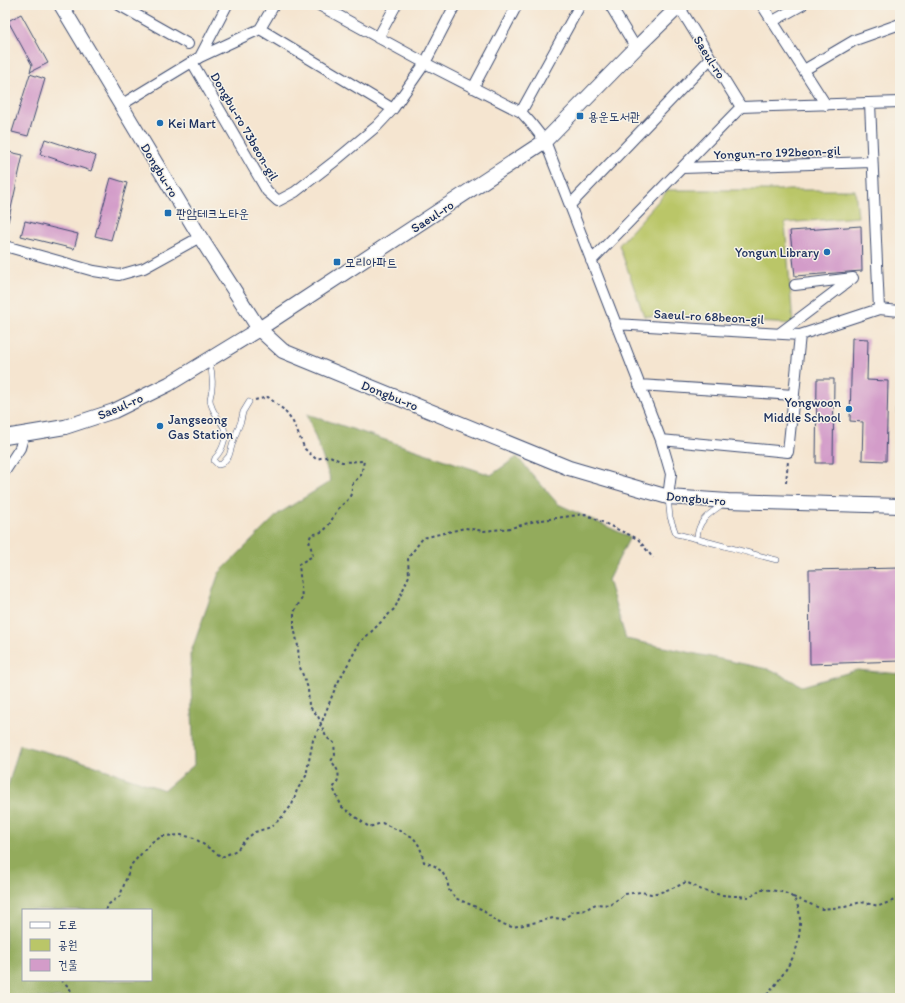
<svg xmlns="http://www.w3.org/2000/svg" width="905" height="1003" font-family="Itim,'Poor Story',sans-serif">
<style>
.green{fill:#bac668;stroke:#6a7a63}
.forest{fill:#93ab5c;stroke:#576d5d;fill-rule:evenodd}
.building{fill:#d39cc9}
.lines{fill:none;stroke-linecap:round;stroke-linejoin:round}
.lane-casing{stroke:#3c4a6f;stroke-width:6}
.street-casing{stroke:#3c4a6f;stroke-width:12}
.secondary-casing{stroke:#3c4a6f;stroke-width:16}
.path{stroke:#3c4a6f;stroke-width:2;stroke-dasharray:3 3;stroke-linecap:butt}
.lane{stroke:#fff;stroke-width:5}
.street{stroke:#fff;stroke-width:10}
.secondary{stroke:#fff;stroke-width:14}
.poi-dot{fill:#1f6fb2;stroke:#f7f3e8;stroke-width:1.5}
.labels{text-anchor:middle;stroke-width:3;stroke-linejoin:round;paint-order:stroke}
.street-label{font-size:13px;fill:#1b2f5e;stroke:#f7f3e8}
.poi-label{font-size:13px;fill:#1b2f5e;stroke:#f7f3e8;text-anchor:start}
</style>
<rect width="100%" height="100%" fill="#f7f3e8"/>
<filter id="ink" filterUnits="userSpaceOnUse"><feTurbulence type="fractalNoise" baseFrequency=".025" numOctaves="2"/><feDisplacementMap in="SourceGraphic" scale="8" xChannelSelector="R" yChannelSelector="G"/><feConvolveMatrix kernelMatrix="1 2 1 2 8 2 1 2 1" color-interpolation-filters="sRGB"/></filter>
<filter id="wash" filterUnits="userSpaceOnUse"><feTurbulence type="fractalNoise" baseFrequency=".012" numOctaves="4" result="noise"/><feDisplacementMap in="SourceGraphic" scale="16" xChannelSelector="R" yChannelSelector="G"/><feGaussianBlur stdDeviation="0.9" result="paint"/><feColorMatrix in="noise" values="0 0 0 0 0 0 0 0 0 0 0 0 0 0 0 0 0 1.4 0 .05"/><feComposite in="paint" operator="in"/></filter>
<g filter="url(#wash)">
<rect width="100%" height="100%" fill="#f5e5d0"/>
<path class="green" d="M668 190H855L858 217 785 223 793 324 644 316 619 245Z
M897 336 900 337V434H898Z"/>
<path class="forest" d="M307 414 491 475 517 457 558 504 630 537 608 580 626 639 772 670 802 686 857 670 900 674V998H5V796L20 745 84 762 164 790 194 765 190 655 219 573 278 514 331 481ZM23 910H151V980H23Z"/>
<g id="blocks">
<path class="building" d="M21 14 48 63 30 72 32 65 8 21Z
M30 74 45 79 28 136 12 132Z
M45 139 96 156 91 171 40 154Z
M5 151 23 155 8 222 5 221Z
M111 178 127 183 111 240 95 236Z
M25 221 78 234 74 249 21 236Z
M861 226 862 271 795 276 790 231Z
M852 338 868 339 867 380 888 381 886 461 862 460 863 422 850 421Z
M817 379H834L833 463H816Z
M900 568V661L810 664 809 570Z"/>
</g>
</g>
<g filter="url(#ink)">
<use href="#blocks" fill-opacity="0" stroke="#3c4a6f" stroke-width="1"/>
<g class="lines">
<g class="lane-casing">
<path id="lane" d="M209 361C212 370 213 378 212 388 212 392 210 396 210 400 212 418 230 424 224 442 222 449 220 453 215 458L214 461 218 465 222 464 229 456 234 439 241 421 243 412 249 402
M668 498 670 517 676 534C710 541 743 552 777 560
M697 538C698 520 709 514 723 504"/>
</g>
<g class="street-casing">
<path id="street" d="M119 5 188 44
M319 5 425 63 521 112 530 122 545 141 661 440 671 474 668 497
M610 5 636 48
M678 5 741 107
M762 5 826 105
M773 21 802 5
M260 29 393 109
M378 38 396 5
M200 57 227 5
M192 62 267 191 278 201 295 192 335 161 377 126 393 109 425 63 455 5
M804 70 855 40 900 24
M473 88 517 5
M870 103 879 309
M121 105 200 57 260 29 274 5
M521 112 580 5
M682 168 872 162
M570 205 711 58
M5 246 94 271 119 275 144 268 200 237
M591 261 741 107 900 102
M615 324 800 335 879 309 900 311
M780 333 853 278 795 285
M639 385 794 395
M661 440 788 452 800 335
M5 471 20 448 24 434"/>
</g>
<g class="secondary-casing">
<path id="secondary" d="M61 5 200 237 259 329 283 351 569 468 668 497 728 501 900 506
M5 437 65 427 114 411 169 384 259 329 545 141 636 48 673 12 683 5"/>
</g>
<path class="path" d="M255 400 268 397 284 410 293 422 305 449 316 459 330 456 342 462 364 461 361 475 352 484C352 499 348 499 339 508 333 515 331 525 323 531 320 533 315 534 311 535L309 540 313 556 299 564 302 598 294 612V627L298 646 299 665 308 688 309 706 318 716 326 737 334 743 335 755 331 761C339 770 342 777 333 788L342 807 369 827 382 823 413 837 420 847 424 862 435 866 442 872 447 880 449 890 455 898 481 909 497 922 512 927 524 925 553 918 563 919 569 915 570 912 586 910 590 907 596 904 610 905 625 894 641 892 651 894 661 892 678 886 686 882 704 891 721 895 750 897 761 889C771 890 783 891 791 896 805 906 800 942 794 955 789 966 772 992 763 998
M786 483 788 461
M793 897 822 909 845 907 861 902 879 906 900 898
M106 910 109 904 120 896 131 865 152 842 163 836 181 835 194 838 222 857 237 850 246 839 255 832 271 827 282 817 292 805 297 790 306 776 313 740 321 724 336 686 360 642 371 632 395 608 409 576 408 558 423 538 465 528 484 531 511 528 535 521 585 514 638 539 653 558
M61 980 69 987 74 998"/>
<use href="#lane" class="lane"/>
<use href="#street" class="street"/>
<use href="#secondary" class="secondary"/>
</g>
</g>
<g class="poi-dot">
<rect x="576" y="112" width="8" height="8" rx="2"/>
<circle cx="160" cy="123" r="4"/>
<rect x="164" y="209" width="8" height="8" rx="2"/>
<circle cx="827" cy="252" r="4"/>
<rect x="333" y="258" width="8" height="8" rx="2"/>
<circle cx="849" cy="409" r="4"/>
<circle cx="160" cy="426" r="4"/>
</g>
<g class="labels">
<g class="street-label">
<text transform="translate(710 57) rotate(58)" y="5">Saeul-ro</text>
<text transform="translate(245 126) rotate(60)" y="5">Dongbu-ro 73beon-gil</text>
<text transform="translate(777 152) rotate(-2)" y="5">Yongun-ro 192beon-gil</text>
<text transform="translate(160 170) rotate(59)" y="5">Dongbu-ro</text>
<text transform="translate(432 216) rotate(-33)" y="5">Saeul-ro</text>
<text transform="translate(709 316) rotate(3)" y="5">Saeul-ro 68beon-gil</text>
<text transform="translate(390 395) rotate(22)" y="5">Dongbu-ro</text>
<text transform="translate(120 406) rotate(-23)" y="5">Saeul-ro</text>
<text transform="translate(696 498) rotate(5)" y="5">Dongbu-ro</text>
</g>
<g class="poi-label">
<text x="588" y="121">용운도서관</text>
<text x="168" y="128">Kei Mart</text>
<text x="176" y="218">판암테크노타운</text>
<text x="819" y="257" text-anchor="end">Yongun Library</text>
<text x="345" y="267">모리아파트</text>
<text x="841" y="407" text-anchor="end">Yongwoon<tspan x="841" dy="15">Middle School</tspan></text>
<text x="168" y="424">Jangseong<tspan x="168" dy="15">Gas Station</tspan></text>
</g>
</g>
<rect width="905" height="1003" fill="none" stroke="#f7f3e8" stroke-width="20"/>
<rect x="22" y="909" width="130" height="72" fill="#f7f3e8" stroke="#9fa5b1"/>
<rect x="30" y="922" width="20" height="6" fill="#ffffff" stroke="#9fa5b1"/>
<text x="58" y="929" font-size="12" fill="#1b2f5e">도로</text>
<rect x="30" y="939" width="20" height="12" fill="#bac668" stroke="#9fa5b1"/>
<text x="58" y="949" font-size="12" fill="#1b2f5e">공원</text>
<rect x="30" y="959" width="20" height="12" fill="#d39cc9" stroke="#9fa5b1"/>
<text x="58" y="969" font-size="12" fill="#1b2f5e">건물</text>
</svg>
